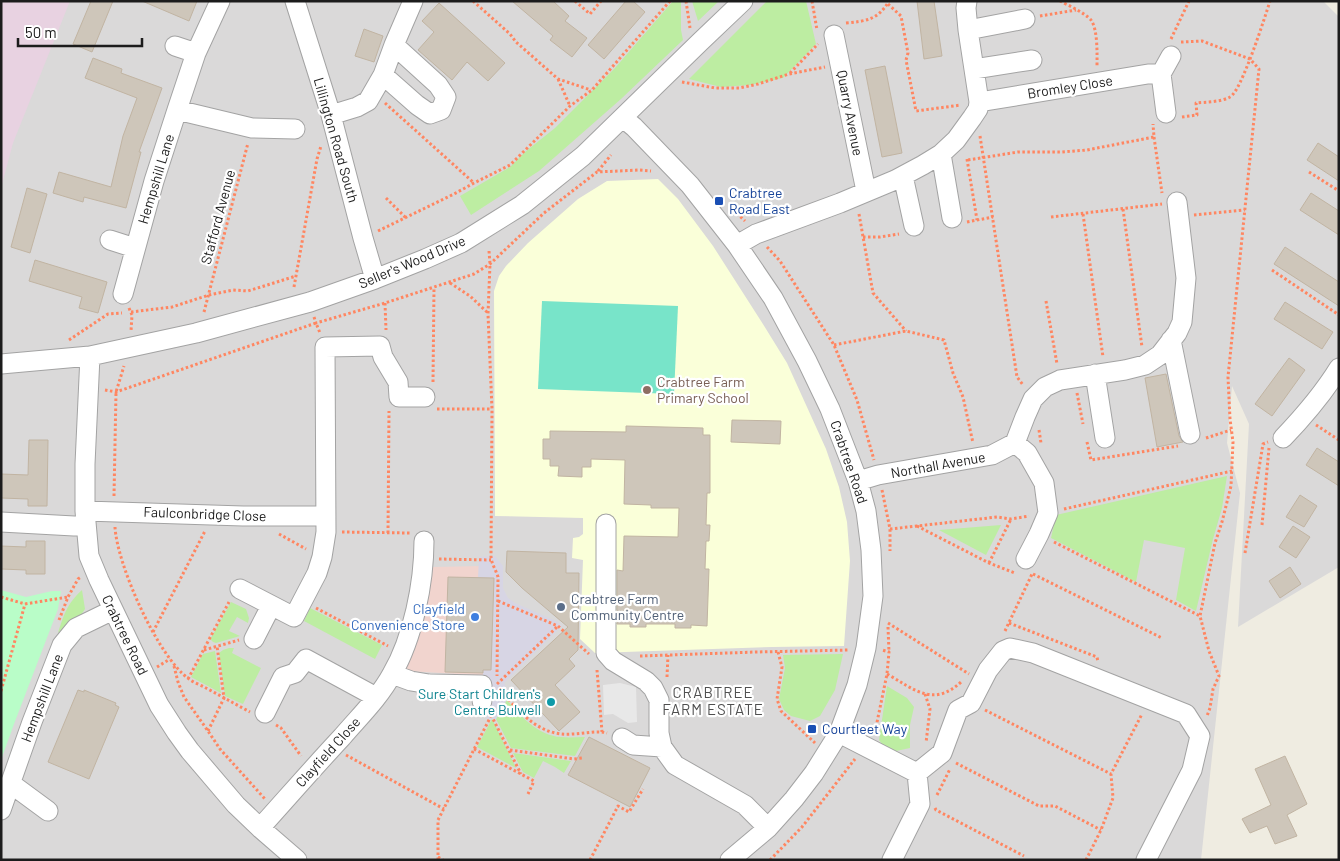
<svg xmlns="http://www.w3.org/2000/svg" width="1340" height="861" font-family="Barlow,sans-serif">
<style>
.residential{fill:#dad9d9}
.commercial{fill:#f1d4ce}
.industrial{fill:#e8d2e1}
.education{fill:#faffd9}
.grass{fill:#bdeda2}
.park{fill:#b9fdc8}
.pitch{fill:#78e4c9}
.parking{fill:#e8e8e8}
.plaza{fill:#d7d5e4}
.building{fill:#cec6ba;stroke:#c1b4a2}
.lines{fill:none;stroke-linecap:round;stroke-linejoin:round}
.minor-casing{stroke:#a3a3a3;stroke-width:21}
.path{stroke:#ff8661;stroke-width:3;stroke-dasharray:2.5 2.5;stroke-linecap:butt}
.minor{stroke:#fff;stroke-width:19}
.transit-dot{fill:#1a4fb4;stroke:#fff;stroke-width:2}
.education-dot{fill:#8d6e63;stroke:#fff;stroke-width:2}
.service-dot{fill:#5c6f8a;stroke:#fff;stroke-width:2}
.shop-dot{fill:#3f7fe0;stroke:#fff;stroke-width:2}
.culture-dot{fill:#0f9aa8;stroke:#fff;stroke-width:2}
.labels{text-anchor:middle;stroke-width:4.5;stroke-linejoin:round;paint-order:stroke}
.street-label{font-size:14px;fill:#1c1c1c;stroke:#fff}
.transit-label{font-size:14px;fill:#164399;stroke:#fff;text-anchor:start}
.education-label{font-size:14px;fill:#785e54;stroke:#fff;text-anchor:start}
.service-label{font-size:14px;fill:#4e5e75;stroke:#fff;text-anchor:start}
.shop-label{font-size:14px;fill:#366cbe;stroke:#fff;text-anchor:end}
.culture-label{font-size:14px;fill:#0d838f;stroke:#fff;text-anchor:end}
.neighbourhood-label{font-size:15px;letter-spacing:1px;fill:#4f4f4f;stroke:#fff}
</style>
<rect width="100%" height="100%" fill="#efece1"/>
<path class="residential" d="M1 1H1323L1339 17V567L1238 627 1249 424 1232 386 1227 443 1240 493 1201 860H1Z"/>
<path class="commercial" d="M483 566 493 676 407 671 406 658 421 621 433 567Z"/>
<path class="industrial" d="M1 1H70L13 143 1 188Z"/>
<path class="education" d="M658 179 678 199 713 246 761 321 787 363 826 449 839 487 847 522 850 561 844 646 772 647 595 653 580 639 583 560 572 558 573 538 579 537 583 534V518L495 516 494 291 499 276 506 266 528 243 578 199 607 181Z"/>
<path class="grass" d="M673 1H681V30L683 40 621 99 539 171 471 215 460 196 510 167 525 152 555 128 615 68Z
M692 1H719L698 21Z
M767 1H806L816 44 783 78 750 85 721 87 689 79Z
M1227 476 1222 508 1213 539 1196 611 1176 600 1185 548 1144 540 1136 582 1051 538 1056 515Z
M1001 525 986 555 939 530Z
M82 590 85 609 79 618 71 622 58 633C64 614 67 604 82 590Z
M231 602 246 609 249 618 248 623 237 617 229 631 240 636 216 643 213 642 211 640V638Z
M310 608 382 645 375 659 304 621Z
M229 648H234L232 653 261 668 243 704 225 696 219 653 223 650Z
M215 651 221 693 191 677 203 654Z
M843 654 835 690 820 716 810 721 791 716 784 710 779 699 785 668 783 655Z
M887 686 907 698 914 707 910 725V748L896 751 882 744 879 740Z
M507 700C520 716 539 736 561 737 569 738 577 737 585 737L575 756 511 748 496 719Z
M492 719 516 768 477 747Z
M513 753 571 761 564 773 555 767 543 761 534 778 523 772Z"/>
<path class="park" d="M1 590 26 597 52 591H61L58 609 14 724 1 760Z"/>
<path class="pitch" d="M542 301 678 306 674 394 538 389Z"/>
<path class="parking" d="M620 683 636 687 637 722 628 723 613 714 604 715 603 685Z"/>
<path class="plaza" d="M495 556 503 566V588L508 598 515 603 558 622 562 626 504 683 509 695 496 719H487L488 676 483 675 486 578H478L479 557Z"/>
<path class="building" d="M91 1H113L92 52 73 44Z
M142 1H197L189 21Z
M512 1H553L569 16 565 21 587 38 572 57 550 40 553 36Z
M626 1H633L645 12 604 59 588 45Z
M917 1H934L942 56 924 59Z
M439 3 505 63 488 81 467 62 452 80 418 50 434 32 422 21Z
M364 29 383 36 374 62 355 56Z
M93 58 122 69 121 73 162 88 139 152H141L126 208 84 197 83 202 53 193 59 172 111 187 123 136 137 98 85 78Z
M885 66 902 153 882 157 865 70Z
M1318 143 1339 157V181L1307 160Z
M27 188 47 194 30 253 11 247Z
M1311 193 1339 211V235L1300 210Z
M1285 247 1339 282V306L1274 264Z
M35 260 107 282 98 313 79 308 82 297 29 281Z
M1285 302 1333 332 1322 349 1274 319Z
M1289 358 1305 370 1272 416 1255 404Z
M1166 374 1179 436 1183 442 1157 447 1145 378Z
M732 420 781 421 780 444 731 442Z
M626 426 703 428V435H710V493H707L706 525H710L709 541H706L705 569H709L707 626 691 625V628H675V624H646V627H630V624H617V570L623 571 624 536 678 537 679 508H651V505L624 504 625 460 591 459V467H582V477L558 476 559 466H550V459H543V439H550V431L626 432Z
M29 440H48L47 506H28V499L1 498V474L28 475Z
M1317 448 1339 462V486L1306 465Z
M1300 495 1317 506 1304 527 1286 517Z
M1293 526 1310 537 1296 558 1279 547Z
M26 541H45V574H26V570L1 569V546L26 547Z
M507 551 566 553V573H579L578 650 569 659 575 666 555 685 580 712 559 731 511 680 568 627 522 588 506 572Z
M1290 567 1301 584 1280 598 1269 581Z
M448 577 494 578 491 670H483V673L445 672Z
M78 690 84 692V690L116 703 115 705 119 707 89 779 48 762Z
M589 737 650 768 630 807 568 775Z
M1285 756 1307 804 1287 815 1297 836 1275 844 1267 826 1250 833 1242 819 1271 805 1255 769Z"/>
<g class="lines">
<g class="minor-casing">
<path id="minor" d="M295 1 331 115 363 238 375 279
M968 30 1025 19
M834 35 866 191
M175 46 196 53
M974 69 1032 60
M1161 74 1166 113
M383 75 417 105 430 114 441 110 446 97 438 85 394 45
M979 102 1148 74H1161L1171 56
M177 110 252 128 295 129
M331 115 357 107 368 101 383 75 394 45 413 1
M623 118 634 127 690 185 737 245 773 298 807 361 830 409 858 481 866 511 871 550 873 596 866 648 857 685 839 733 814 773 794 799 768 828 730 860
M941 154 952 218
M903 176 914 226
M110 240 135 248
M737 245 756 234 840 203 895 180 923 165 941 154 956 140 972 118 978 109 979 102 968 30 966 8 967 1
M123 294 154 181 177 110 196 53 220 1
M1171 340 1190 434
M90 356 85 464V511L89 556 99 580 159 705 177 733 190 751 236 805 260 828 297 860
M1 364 90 356 196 333 310 302 375 279 425 259 461 243 522 205 583 156 700 42 743 1
M1095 374 1105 438
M1283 438C1304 416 1323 394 1339 368
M1015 443 1027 453 1044 483 1048 513 1039 534 1026 559
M858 481 878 475 992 455 1015 443 1025 417 1033 399 1045 387 1060 380 1125 370 1145 365 1160 355 1177 333 1182 322 1186 278 1177 202
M85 511 243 516H326
M1 522 74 526 86 525
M606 524V653L613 661 646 681 653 688 659 700V733L662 747 675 765 745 805 768 828
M240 589 294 617 317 573 322 557 326 532 325 347 380 346 383 357 398 382 399 397H425
M254 639 271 606
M392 674 411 681 429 684 482 685V701
M265 713 283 677 295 673 306 659 376 697
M839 733 917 773 920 804 892 860
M622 738 633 745 662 747
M917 773 942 753 958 710 971 703 988 670 1003 651 1010 648 1033 653 1186 714 1200 736 1192 770 1146 860
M10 783 48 811
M1 810 32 722 62 645 76 628 113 610
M260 828C287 798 314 767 342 737 359 717 379 698 392 674 413 638 424 583 424 541"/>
</g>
<path class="path" d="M473 1 510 34 516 42 558 79 591 90
M575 1 590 14 601 1
M686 1 690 28
M812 1 817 30
M1060 1C1068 5 1085 13 1091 20 1098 30 1097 54 1097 67
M888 4 901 16 908 53 906 60 916 111 961 105
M1040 16 1076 10
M846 23C866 21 878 20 889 1
M1171 39 1189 1
M1181 42 1202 41 1250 59 1259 69 1228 377 1230 419 1233 442 1231 486 1222 522 1215 543 1200 616 1209 651 1219 676 1213 689 1210 708 1207 716
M790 73 818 44
M558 79 570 106
M682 82 715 88H739L758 84 789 74 825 67
M385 103 474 183
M1182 117 1197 115 1196 103C1206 102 1221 102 1230 97 1241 92 1265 17 1270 1
M980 136 1017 377 1023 385
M1154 137 1162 193
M967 159 977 220
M968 160 1018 152H1062L1087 150 1154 137 1153 124
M598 171 611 155
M1309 172 1339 191
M386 198 406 218
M1123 209 1142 347
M733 210 745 221
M859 214 873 293 906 331
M1083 214 1103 357
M1194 215 1245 210
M1051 217 1162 204
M967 222 993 217
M378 231 454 194 474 183 510 165 570 106 592 90 670 1
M863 237H880L899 234
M767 247 780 261 834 345 857 400 874 460
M489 251 490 264 488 314 492 409 491 556C491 563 496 570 498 577L497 676
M1272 270 1339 315
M450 283 470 296 488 313
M294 287 317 159 321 146
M1046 301 1057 364
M385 303 386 330
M129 308 132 315 131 331
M131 312 172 307 209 295 233 290 248 291 296 276
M204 312 248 143
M314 317 316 323 385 303 474 274 490 264 544 213 597 172 639 170 651 171
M69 340 108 314 122 313
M834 345 906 331 944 340 953 373 963 397 973 443
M433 382 434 287
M105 390 116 392 316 323 320 333
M1077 393 1083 424
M437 409H492
M1316 425 1339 440
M1039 430 1041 443
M1206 438 1231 430
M1087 442 1091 460 1178 446
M882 490 890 529V551
M114 496 116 392 124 366
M1064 509 1232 471
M1262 525 1269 448
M917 526 989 563 1015 573
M115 527C117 565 158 657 189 679 194 683 201 685 206 688 221 696 235 704 250 712
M890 529 917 526 997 517 1011 519 1029 516
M342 532 410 533
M388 533 389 411
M279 534 306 549
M1054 542 1200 616
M1245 553 1263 444 1268 442
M439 559 491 560
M989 563 1011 519
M1033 574 1162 638
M1 597 25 604 68 597
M498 601 558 626 589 654
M316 608 388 646
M59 620 68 597 78 579 81 577
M888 623 969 674
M1009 623 1097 657 1098 662
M888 627 889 652
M1005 631 1032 574
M153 632 205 531
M204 650 239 640
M778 652 782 667 777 699 781 711 815 743
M640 656 756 652 849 650
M174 666 178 682 184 697 208 731 220 749 265 799
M157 667 170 659
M597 670 602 732
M887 674C914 689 933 708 961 682
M667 677 668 655
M188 679 229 602
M497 684 558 626
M499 688C518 711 539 737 572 734 584 734 596 730 607 733
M1 691 25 604
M925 694 930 709 926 743
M985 710 1111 774
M491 715 521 774
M276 725 281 728 301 756
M208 731 224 698 217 646
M875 732 887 674 889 652 882 650
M474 749 534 781 528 794
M510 750 574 759 582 758
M346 755 444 809
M956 763 1039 806H1055L1101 830
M937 795 950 769
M935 808 936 810 1024 856
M438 857 443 860
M438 860V820L492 714
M590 860 618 806 629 812 643 789
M770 860 802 827 855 759
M1086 860 1101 830 1113 798 1111 774 1142 714"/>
<use href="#minor" class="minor"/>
</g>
<g class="transit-dot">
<rect x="714" y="196" width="10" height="10" rx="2.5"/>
<rect x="807" y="724" width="10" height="10" rx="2.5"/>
</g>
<circle class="education-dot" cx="647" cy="390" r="5"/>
<circle class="service-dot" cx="561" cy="607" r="5"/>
<circle class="shop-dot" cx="475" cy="617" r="5"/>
<circle class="culture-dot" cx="551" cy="702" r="5"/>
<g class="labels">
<g class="street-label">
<text transform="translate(1070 87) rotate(-9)" y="5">Bromley Close</text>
<text transform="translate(850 113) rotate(79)" y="5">Quarry Avenue</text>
<text transform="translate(336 140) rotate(74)" y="5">Lillington Road South</text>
<text transform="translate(156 179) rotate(-73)" y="5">Hempshill Lane</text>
<text transform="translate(218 217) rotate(-75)" y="5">Stafford Avenue</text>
<text transform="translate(412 262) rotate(-23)" y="5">Seller's Wood Drive</text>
<text transform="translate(849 462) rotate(71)" y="5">Crabtree Road</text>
<text transform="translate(938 465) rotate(-10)" y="5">Northall Avenue</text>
<text transform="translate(205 514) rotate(2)" y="5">Faulconbridge Close</text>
<text transform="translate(125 635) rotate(64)" y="5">Crabtree Road</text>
<text transform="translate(42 698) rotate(-69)" y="5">Hempshill Lane</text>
<text transform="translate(328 752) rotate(-48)" y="5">Clayfield Close</text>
</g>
<g class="transit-label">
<text x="729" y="198">Crabtree<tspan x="729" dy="16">Road East</tspan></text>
<text x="822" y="734">Courtleet Way</text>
</g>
<g class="education-label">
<text x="657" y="387">Crabtree Farm<tspan x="657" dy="16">Primary School</tspan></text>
</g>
<g class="service-label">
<text x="571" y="604">Crabtree Farm<tspan x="571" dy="16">Community Centre</tspan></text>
</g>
<g class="shop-label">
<text x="465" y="614">Clayfield<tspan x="465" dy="16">Convenience Store</tspan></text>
</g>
<g class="culture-label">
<text x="541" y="699">Sure Start Children's<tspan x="541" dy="16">Centre Bulwell</tspan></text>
</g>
<g class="neighbourhood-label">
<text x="713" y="698">CRABTREE<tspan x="713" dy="17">FARM ESTATE</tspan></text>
</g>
</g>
<rect width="1340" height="861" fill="none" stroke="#1c1c1c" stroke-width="5"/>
<path d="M18 38v8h124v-8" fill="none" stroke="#1c1c1c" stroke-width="2.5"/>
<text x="25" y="38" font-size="15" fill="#1c1c1c" stroke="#ffffff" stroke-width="4" paint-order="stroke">50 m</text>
</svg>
